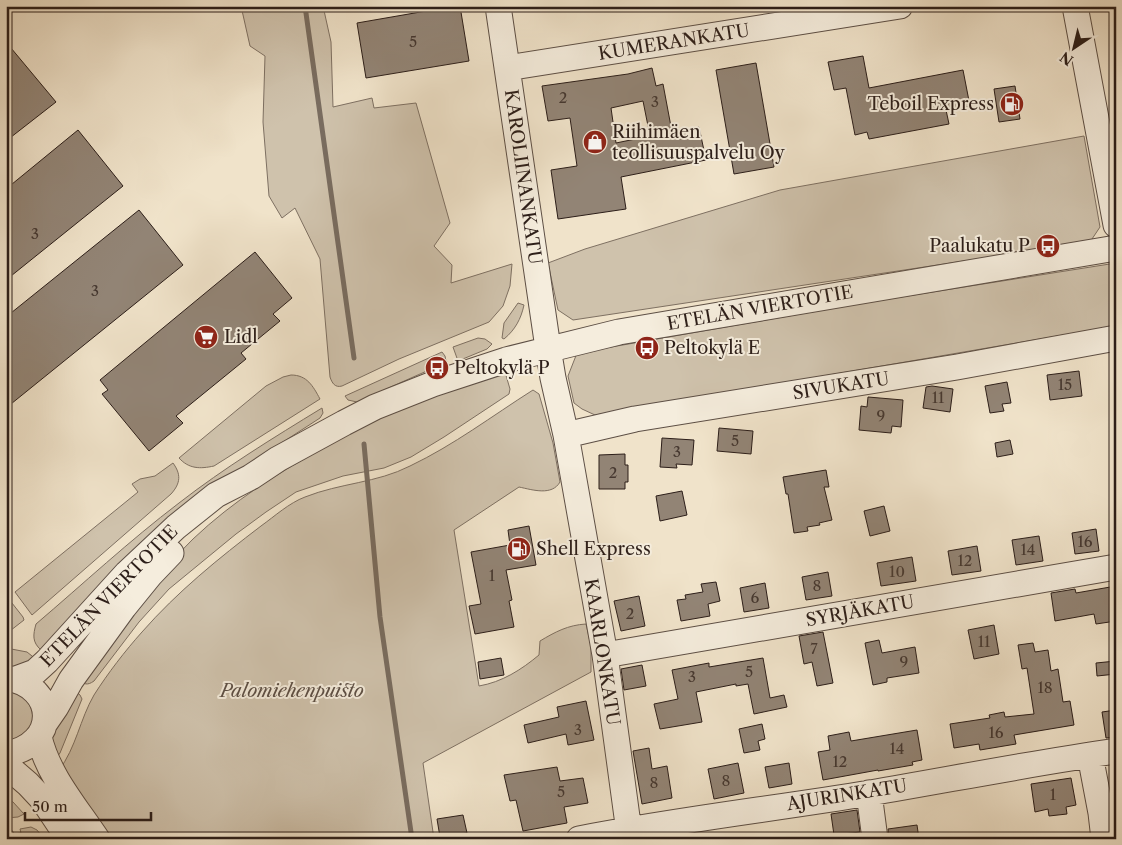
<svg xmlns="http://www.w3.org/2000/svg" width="1122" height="845" font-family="'Libre Caslon Text',serif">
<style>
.green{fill:#cfc2ac;stroke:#7e7062}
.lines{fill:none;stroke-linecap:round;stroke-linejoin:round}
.stream{stroke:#796c5f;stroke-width:5}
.building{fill:#928475;stroke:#2c1e19;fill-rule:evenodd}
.minor-casing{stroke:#5d4f45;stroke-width:27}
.minor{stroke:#f5eddd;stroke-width:25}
.labels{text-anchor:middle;stroke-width:4;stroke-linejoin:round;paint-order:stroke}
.number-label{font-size:15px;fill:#463830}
.street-label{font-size:18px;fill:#2c1e19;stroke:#f5eddd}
.poi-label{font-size:18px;fill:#2c1e19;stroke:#f5eddd;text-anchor:start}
.park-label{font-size:18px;font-style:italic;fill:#5d4f45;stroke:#f5eddd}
</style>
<rect width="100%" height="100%" fill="#f0e3ca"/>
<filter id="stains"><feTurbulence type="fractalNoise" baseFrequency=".004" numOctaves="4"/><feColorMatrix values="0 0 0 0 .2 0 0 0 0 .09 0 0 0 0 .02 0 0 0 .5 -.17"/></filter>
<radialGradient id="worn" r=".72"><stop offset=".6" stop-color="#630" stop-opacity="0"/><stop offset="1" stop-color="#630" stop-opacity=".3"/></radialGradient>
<path class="green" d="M241 6H323L331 42 333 107 372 98 374 108 416 103 450 223 434 246 452 265 451 283 512 264 510 286 503 306 489 322 399 359 342 386C335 388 332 383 330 377L320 259 295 208 282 218 269 196 263 122 265 56 250 46Z
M1084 136 1100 227 1090 242 573 320 558 310 548 263 585 249 780 190Z
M1116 263V326L595 415 582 409 574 403 568 376 577 353 863 303Z
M518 303 524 305C521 319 515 330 504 339L502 338 504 323Z
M478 338 485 339 492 344 487 349 458 361 453 347Z
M442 352 445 356 446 361 434 366 429 370 357 402 348 400 345 396Z
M505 372 510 389 509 394 444 437 411 457 384 468 343 476 296 492 266 512 236 534 169 589 139 622 94 681C87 686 84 684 79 680 115 631 150 581 193 539 233 501 279 472 327 446 355 431 382 416 412 405 442 393 474 383 505 372Z
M291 375C307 375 313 386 320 399L214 466C200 469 189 469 179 458L266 386 283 377Z
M533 390 539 394 553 443 560 482C552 496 533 490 519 487L454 530 479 686C502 682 521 670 539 655L540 641C555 632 568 625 586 624L591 646V672L423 763 434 839H106L59 770C76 748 80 719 94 695 108 673 125 651 142 632 177 592 219 558 261 526 275 516 289 503 305 497 340 483 377 483 410 466 454 445 492 416 533 390Z
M322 408 323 413 320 418 266 453 41 650C32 642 33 635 36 624 83 584 129 541 179 503 224 468 273 438 322 408Z
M173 463C181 474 181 483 171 494L32 615 15 592 138 492 132 484 140 479 155 476Z
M8 598 23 617 24 620 6 634V599Z
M6 648 27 652 37 660 13 667 6 666Z
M6 690C27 694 37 709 31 729L6 745Z
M74 690 80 695 82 699 60 753 54 761 52 738Z
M6 797 13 802 24 814 18 817 6 818Z
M31 827 37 830 44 839H6V831L12 830 14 834 21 833 20 829Z"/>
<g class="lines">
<path class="stream" d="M305 6 354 358
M364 444 380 617 412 839"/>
</g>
<path class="building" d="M455 6H460L469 61 366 78 357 23Z
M6 42 56 102 6 141Z
M863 56 869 88 963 70 970 106 946 110 949 124 869 139 867 132 855 135 846 88 834 90 828 62Z
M756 63 774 167 734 174 716 70Z
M652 68 656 86 663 84 672 132 699 127 706 160 621 177 626 209 558 219 551 170 577 166 570 118 548 121 542 86 628 74ZM643 101 650 136 616 143 611 108Z
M1015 86 1020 119 999 122 994 89Z
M78 130 123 186 6 280V189Z
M139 210 183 265 6 408V317Z
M255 252 292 298 273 314 280 321 241 353 246 359 176 416 183 423 149 451 102 394 108 390 100 380Z
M1079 371 1082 396 1050 400 1047 375Z
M1007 382 1011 403 1002 404 1004 411 990 413 985 386Z
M932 386 953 389 950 412 923 408 926 387Z
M868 397 903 400 901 427 892 426 891 433 859 430 861 406 867 407Z
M719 428 753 431 751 454 717 451Z
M662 438 694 440 692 465 676 464 677 468 660 467Z
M1010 440 1013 454 997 457 995 443Z
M625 454V465H628V482H625V489H599V455Z
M826 470 829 487H824L832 520 819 523 820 525 807 527 808 531 794 533 788 494H786L783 477Z
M682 491 687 515 660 521 656 496Z
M884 506 890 531 870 536 864 511Z
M529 526 536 565 506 570 512 600 509 601 514 627 475 634 469 606 481 604 471 552 510 545 508 530Z
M1096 529 1099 551 1075 554 1072 533Z
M1039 536 1043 561 1016 565 1012 540Z
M977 546 981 571 952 575 948 551Z
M912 557 916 581 881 586 877 563Z
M828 572 832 596 806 600 802 577Z
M716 582 720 601 708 604 710 616 681 621 677 600 686 599 685 595 703 592 701 584Z
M765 583 769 608 744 612 740 588Z
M1116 586V621L1096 624 1094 614 1055 621 1051 593 1075 589 1076 593Z
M639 596 645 626 621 631 614 601Z
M994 625 999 654 974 659 968 630Z
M823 632 833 683 817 686 812 662 804 664 799 636Z
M879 640 882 653 915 647 919 673 887 678V682L873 685 865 643Z
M1033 643 1035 652 1048 650 1051 671 1058 669 1063 702 1070 701 1074 725 1014 735 1016 744 980 750 979 744 954 748 950 724 990 718 989 715 1004 712 1005 717 1034 714 1027 668 1022 669 1018 645Z
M501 658 504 675 480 679 478 662Z
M763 658 770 698 784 695 787 707 754 714 748 684 736 686V684L696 692 702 722 660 729 654 704 678 699 672 670 709 663V667Z
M1116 661V674L1097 676 1096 663Z
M642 665 646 686 624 690 621 669Z
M586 701 594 740 568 745 566 734 528 743 524 725 559 717 557 707Z
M1116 710V737L1106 738 1102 712Z
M762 724 765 739 758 741 760 750 744 753 739 729Z
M917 730 922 760 912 762 913 765 878 771V770L823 780 818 752 830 750 828 736 849 732 851 741Z
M649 748 652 769 667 766 672 798 642 804 633 751Z
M738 763 744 793 714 799 708 769Z
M789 763 792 784 769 788 765 767Z
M557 767 560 781 583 778 588 803 564 807 567 823 523 831 516 800 510 801 504 775Z
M1071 778 1076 805 1066 807 1067 814 1049 816 1048 809 1035 812 1031 784Z
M857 810 860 832 834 835 831 814Z
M463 815 467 833 440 837 437 819Z
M917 825 919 839H889L888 829Z"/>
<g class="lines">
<g class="minor-casing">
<path id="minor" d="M498 6 548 348 553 378 566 435 605 655 630 839
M1075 6 1116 225
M507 68 900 6
M566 435 635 419 957 367 1116 338
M605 655 1116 567
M6 678C58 686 59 745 6 754
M16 679 35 672 47 661 127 573 176 527 216 495 251 477 278 459 344 423 375 407 433 384 506 360 619 332 1116 248
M45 723 56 707 71 680 124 607 150 575 171 553
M39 737C48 775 75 806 97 839
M1090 755 1101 813 1104 839
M6 765 28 784 43 800 69 839
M869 793 875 839
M579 839C675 820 773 809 870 793 952 779 1034 763 1116 751"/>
</g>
<use href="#minor" class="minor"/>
</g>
<defs>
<g id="fuel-disc" transform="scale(1.25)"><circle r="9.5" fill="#8f2418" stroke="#f5eddd"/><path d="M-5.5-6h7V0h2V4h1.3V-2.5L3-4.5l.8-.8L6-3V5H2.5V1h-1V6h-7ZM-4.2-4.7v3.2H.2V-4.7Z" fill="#fff"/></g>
<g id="shop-disc" transform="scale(1.25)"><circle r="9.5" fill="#8f2418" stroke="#f5eddd"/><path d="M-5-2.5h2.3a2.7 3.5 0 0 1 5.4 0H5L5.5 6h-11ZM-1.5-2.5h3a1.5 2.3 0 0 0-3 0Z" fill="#fff"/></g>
<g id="bus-disc" transform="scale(1.25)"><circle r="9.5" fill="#8f2418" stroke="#f5eddd"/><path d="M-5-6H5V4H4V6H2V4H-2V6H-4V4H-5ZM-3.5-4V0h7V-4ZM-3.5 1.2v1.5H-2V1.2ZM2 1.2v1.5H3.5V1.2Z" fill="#fff"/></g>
<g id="supermarket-disc" transform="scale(1.25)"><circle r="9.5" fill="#8f2418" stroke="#f5eddd"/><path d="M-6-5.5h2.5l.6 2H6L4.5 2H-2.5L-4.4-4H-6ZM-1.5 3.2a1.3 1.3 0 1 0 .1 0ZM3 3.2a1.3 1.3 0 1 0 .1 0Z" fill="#fff"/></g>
</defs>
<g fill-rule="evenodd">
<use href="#fuel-disc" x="1012" y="104"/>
<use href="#shop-disc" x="595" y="142"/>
<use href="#bus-disc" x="1048" y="246"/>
<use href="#supermarket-disc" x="206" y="337"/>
<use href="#bus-disc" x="647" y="348"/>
<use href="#bus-disc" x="437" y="368"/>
<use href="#fuel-disc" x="519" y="549"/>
</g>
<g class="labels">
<g class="number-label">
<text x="413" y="47">5</text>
<text x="563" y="103">2</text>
<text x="655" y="107">3</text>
<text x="35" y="239">3</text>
<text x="95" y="296">3</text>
<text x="1065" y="390">15</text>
<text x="938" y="403">11</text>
<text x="881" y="421">9</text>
<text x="735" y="446">5</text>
<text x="677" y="457">3</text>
<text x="613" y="478">2</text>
<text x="1085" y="547">16</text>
<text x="1028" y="555">14</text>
<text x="965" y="566">12</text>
<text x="897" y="577">10</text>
<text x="492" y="581">1</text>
<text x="817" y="591">8</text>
<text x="755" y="603">6</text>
<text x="630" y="619">2</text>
<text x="984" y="647">11</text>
<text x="814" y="654">7</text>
<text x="904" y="667">9</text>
<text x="749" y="677">5</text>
<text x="692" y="682">3</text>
<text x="1045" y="693">18</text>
<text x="578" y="735">3</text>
<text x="996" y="738">16</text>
<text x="897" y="754">14</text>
<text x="840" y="767">12</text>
<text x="726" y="786">8</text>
<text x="654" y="788">8</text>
<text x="561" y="797">5</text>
<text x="1053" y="800">1</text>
</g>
<g class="street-label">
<text transform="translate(674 42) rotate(-9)" y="6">KUMERANKATU</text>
<text transform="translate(523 177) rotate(82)" y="6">KAROLIINANKATU</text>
<text transform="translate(760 308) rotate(-10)" y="6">ETELÄN VIERTOTIE</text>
<text transform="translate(841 386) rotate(-9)" y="6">SIVUKATU</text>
<text transform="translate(109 596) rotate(-46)" y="6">ETELÄN VIERTOTIE</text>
<text transform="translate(860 611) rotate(-10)" y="6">SYRJÄKATU</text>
<text transform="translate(602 652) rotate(81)" y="6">KAARLONKATU</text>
<text transform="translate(847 795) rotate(-9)" y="6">AJURINKATU</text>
</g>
<g class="poi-label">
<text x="994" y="110" text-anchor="end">Teboil Express</text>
<text x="612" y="138">Riihimäen<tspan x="612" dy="21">teollisuuspalvelu Oy</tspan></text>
<text x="1030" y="252" text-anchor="end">Paalukatu P</text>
<text x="224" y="343">Lidl</text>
<text x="664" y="354">Peltokylä E</text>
<text x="454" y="374">Peltokylä P</text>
<text x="536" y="555">Shell Express</text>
</g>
<g class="park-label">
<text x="292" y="697">Palomiehenpuisto</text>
</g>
</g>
<rect width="1122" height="845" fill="none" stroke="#f0e3ca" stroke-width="25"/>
<rect x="8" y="8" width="1107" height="830" fill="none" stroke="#2c1e19" stroke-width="2.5"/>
<rect x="12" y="12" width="1097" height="820" fill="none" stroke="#2c1e19"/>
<g transform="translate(1074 48) rotate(215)" stroke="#f5eddd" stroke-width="4" paint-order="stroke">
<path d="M0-4L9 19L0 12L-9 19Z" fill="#2c1e19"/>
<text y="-8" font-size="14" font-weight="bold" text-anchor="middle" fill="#2c1e19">N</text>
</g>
<path d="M25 812v8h126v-8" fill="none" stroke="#2c1e19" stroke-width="2.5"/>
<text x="32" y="812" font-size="15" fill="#2c1e19" stroke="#f5eddd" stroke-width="4" paint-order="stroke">50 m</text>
<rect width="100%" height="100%" filter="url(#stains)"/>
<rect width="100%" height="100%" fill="url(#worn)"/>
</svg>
